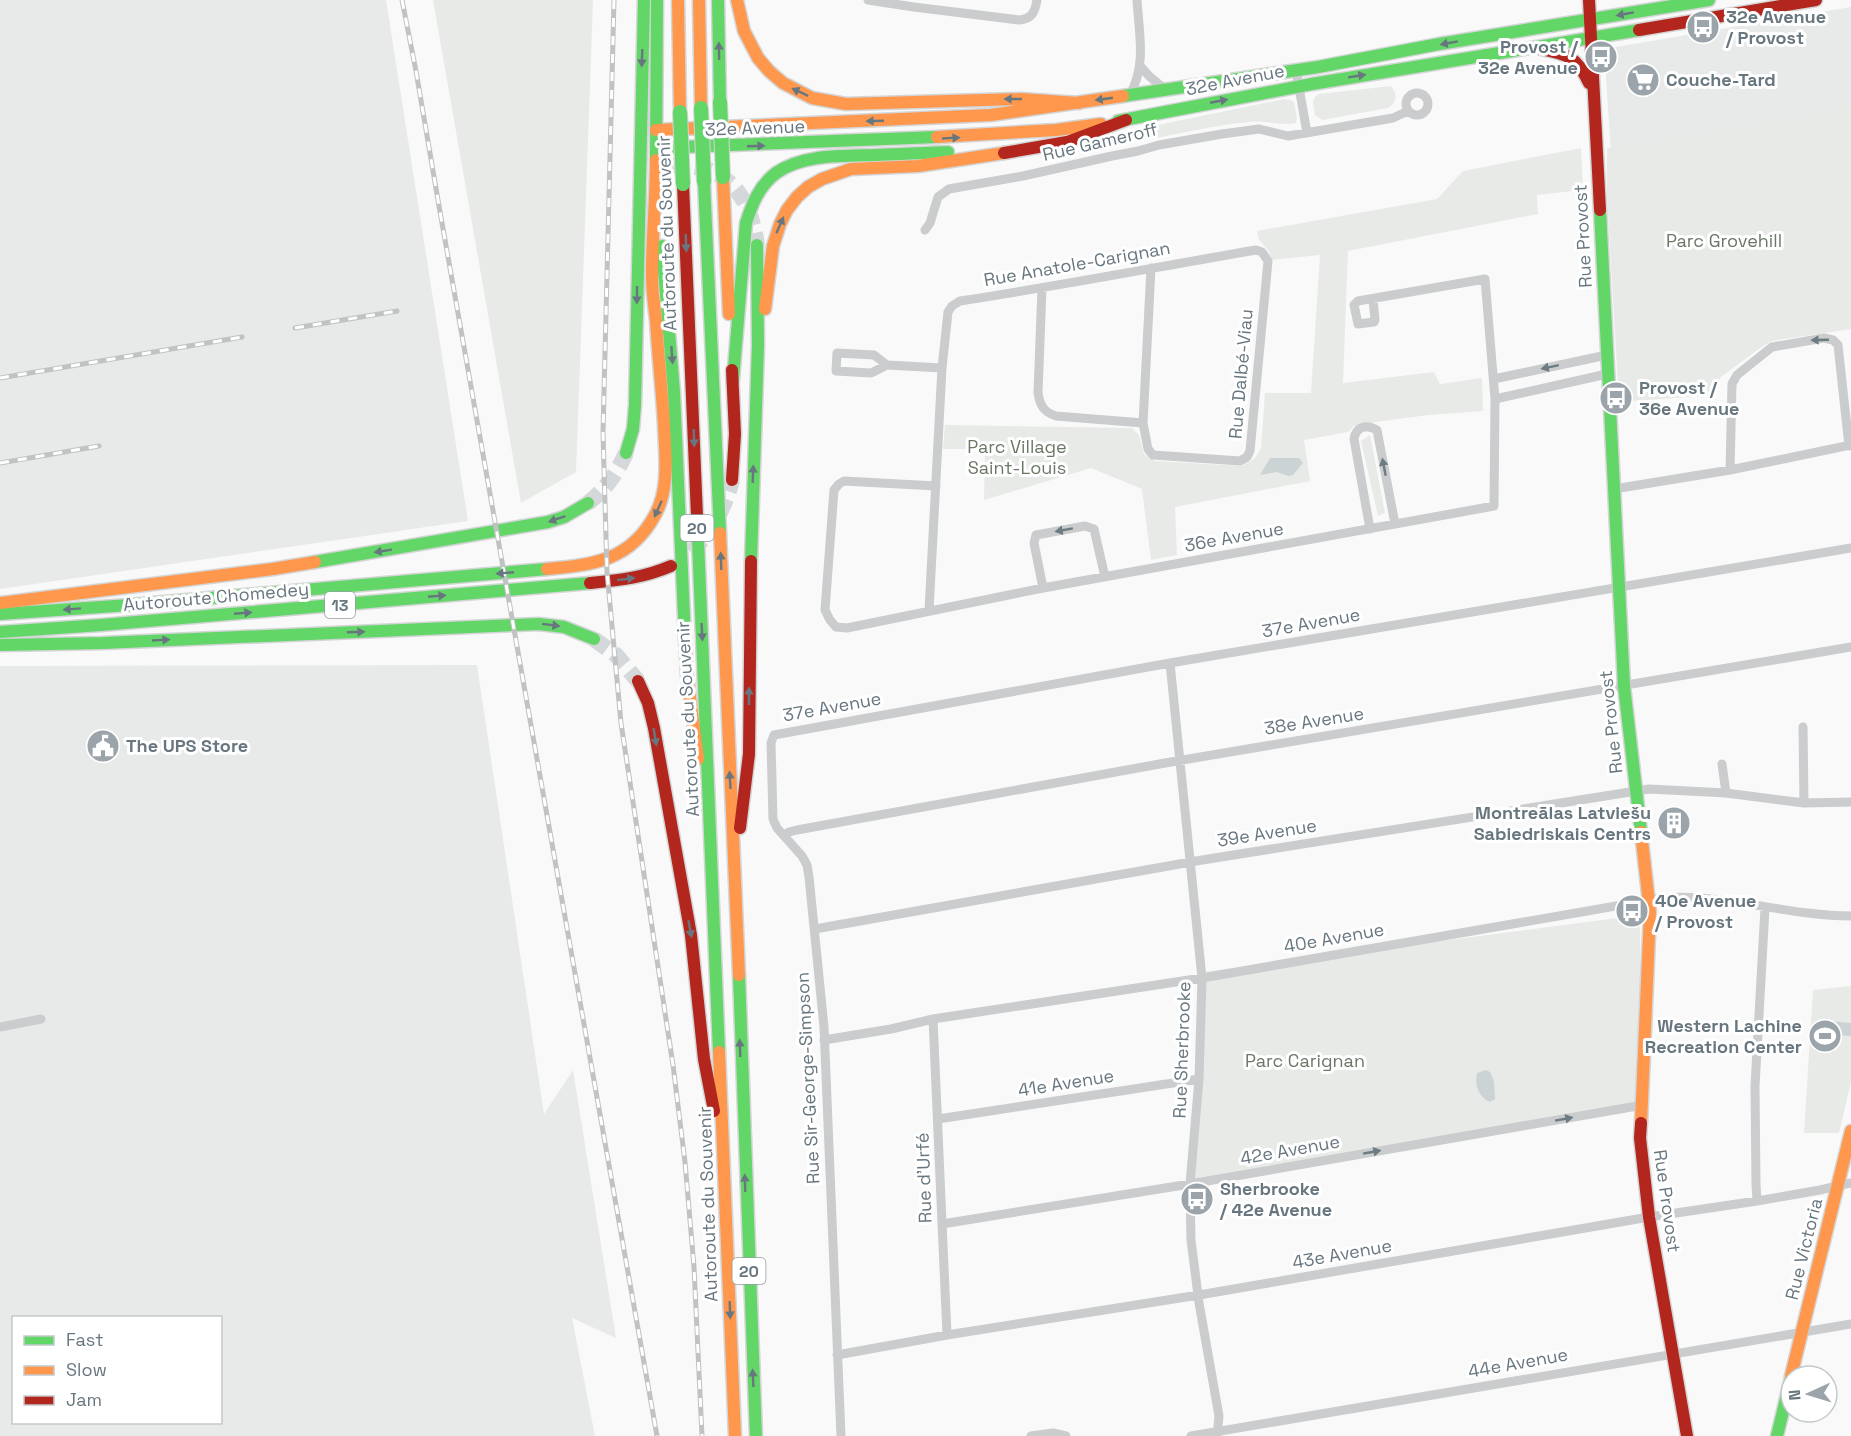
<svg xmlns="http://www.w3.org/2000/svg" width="1851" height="1436" font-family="'Space Grotesk',sans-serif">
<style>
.built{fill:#e8e9e9;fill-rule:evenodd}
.green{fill:#e8eae7}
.water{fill:#ccd3d5}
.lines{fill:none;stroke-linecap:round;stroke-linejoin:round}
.highway-tunnel{stroke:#d5d8da;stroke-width:16;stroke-dasharray:16 8;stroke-linecap:butt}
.fast-casing{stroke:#d4d5d6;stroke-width:15}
.slow-casing{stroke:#d4d5d6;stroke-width:15}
.jam-casing{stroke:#d4d5d6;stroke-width:15}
.street{stroke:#cacccd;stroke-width:9}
.fast{stroke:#63d668;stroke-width:12}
.slow{stroke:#ff974d;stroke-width:12}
.jam{stroke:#b3261e;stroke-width:12}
.rail-casing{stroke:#c0c2c3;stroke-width:5}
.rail{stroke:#fff;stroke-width:3;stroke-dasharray:9;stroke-linecap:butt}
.fast-bridge-casing{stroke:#d4d5d5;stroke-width:16;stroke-linecap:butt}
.fast-bridge{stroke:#63d668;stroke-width:14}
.oneway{fill:#68777f}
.oneway2{fill:#6d7b83}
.labels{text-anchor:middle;stroke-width:6;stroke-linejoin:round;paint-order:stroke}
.shield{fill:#fff;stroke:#95a0a5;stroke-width:1.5}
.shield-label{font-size:16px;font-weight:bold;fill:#68777f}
.poi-label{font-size:18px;font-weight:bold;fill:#68777f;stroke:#fff;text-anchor:start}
.street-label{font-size:18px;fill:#68777f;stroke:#fff}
.park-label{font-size:18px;fill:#6b7866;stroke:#fff}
</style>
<rect width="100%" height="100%" fill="#f9f9f9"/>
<path class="built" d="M0 0H386L468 521 0 589Z
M1851 7V108L1611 152 1604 49Z
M477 665 544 1114 573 1070 616 1338 572 1318 595 1436H0V666ZM14 1318H220V1422H14Z"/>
<path class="green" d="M433 0H593L576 472 521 503Z
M1391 86C1398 95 1397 102 1388 108L1322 120 1315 115C1314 106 1310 99 1319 94Z
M1284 99 1291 100 1294 102 1297 117 1296 123C1279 126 1265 120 1249 122 1214 125 1180 134 1145 140L1143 128Z
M1851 107V329L1772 341 1760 348 1721 377 1716 384V395L1619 402 1607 198V148Z
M1581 148 1583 190 1537 195 1538 214 1348 251 1343 383 1434 372 1440 384 1482 378 1483 411 1428 415 1376 422 1354 426 1348 432 1304 440 1310 481 1175 507 1177 555 1151 560 1142 489 1091 468 984 500 985 449H943L945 425 1132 428 1139 435 1144 454 1155 461 1242 466 1254 459 1261 448 1265 393H1311L1320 255 1272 260 1269 251 1259 240 1257 231 1437 199 1463 171Z
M1370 435 1385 513 1378 516 1361 441Z
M1640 915 1641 1104 1191 1184 1204 972Z
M1851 986V1082L1839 1133H1804L1813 990Z"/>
<path class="water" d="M1270 458H1299L1303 463 1293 475 1288 476 1277 472 1260 475Z
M1818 1020 1851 1023V1036L1834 1035 1833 1052 1815 1051Z
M1486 1070 1490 1072 1494 1081 1495 1099 1490 1102C1479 1098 1474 1084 1477 1073Z"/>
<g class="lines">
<path class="highway-tunnel" d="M671 166C726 162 750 194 757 245
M588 503C605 490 617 473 626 453
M691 552C712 531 725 508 732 480
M594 639 616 655 638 681"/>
<g class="fast-casing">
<path id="fast" d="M718 0 720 102
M1123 96 1318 67 1439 44 1709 0
M1118 121 1312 84 1639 30
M656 148 937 137
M656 160 657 0
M704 182 720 533
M1600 210 1624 686 1641 832
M662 246 674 392 685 639
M733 380 746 223C752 204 759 186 776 173 803 154 843 156 875 155 899 154 924 153 948 152
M626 453 633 429 635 405 644 0
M697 516 719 1052
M751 561 758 345 757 245
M315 562 548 522 564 517 588 503
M0 614 130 605 547 569
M0 632 101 625 590 583
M0 645 103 643 539 624 564 627 594 639
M739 975 756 1436
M1777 1436 1791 1378"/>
</g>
<g class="slow-casing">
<path id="slow" d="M678 0 680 112
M699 0 701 108
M737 0 744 31 758 58 769 71 783 83 812 98 846 104 1021 99 1079 103
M656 130 991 115 1123 96
M937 137 1056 130 1101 124
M723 177 729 314
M765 309 773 246 780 224 787 210 797 197 808 187 822 179 851 169 918 166 1004 153
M720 533 739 975
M547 569C594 565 631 560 655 515 670 488 665 455 664 425 662 390 658 355 656 320 654 305 652 290 652 275 652 237 656 199 656 160
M0 603 273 569 315 562
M685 639 687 675 698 759
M1641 832 1650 912 1641 1123
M719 1052 735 1436
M1791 1376 1851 1131"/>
</g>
<g class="jam-casing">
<path id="jam" d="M1589 0 1600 210
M1639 30 1816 0
M1541 49C1568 54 1577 57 1589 83
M1004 153 1067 142 1126 120
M683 184 697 516
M732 370 735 434 732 480
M590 583C620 580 643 578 671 566
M638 681 648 703 654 728 691 935 704 1059 714 1111
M740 828 749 754 751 561
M1641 1123 1640 1138 1649 1217 1687 1436"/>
</g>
<path class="street" d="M868 0 914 7 1019 20C1032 19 1035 12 1037 0
M1141 67 1149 76 1166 90
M1296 70 1307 133
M1406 104a11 11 0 1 1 22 0a11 11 0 1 1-22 0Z
M1129 96C1147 66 1139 34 1137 0
M925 230 930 223 938 197 949 189 1023 176 1112 156 1138 151 1159 145 1222 134 1259 129 1288 136 1393 118 1408 111
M1042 288 1038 393C1040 406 1044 412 1056 416L1143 423
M887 365 871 373 836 371 837 353 874 355 887 365 942 368
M1494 379 1607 355
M1495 399 1607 374
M1730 470 1732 384 1737 375 1772 347 1824 338 1833 340 1838 345 1849 446
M936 486 844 481 839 484 834 490 825 610 830 620 836 627 847 628 1043 588 1494 506 1495 399 1485 279 1358 301 1354 305 1358 324 1374 322 1375 320 1373 299
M1614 489 1730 470 1851 445
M1370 529 1354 439C1356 426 1367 424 1377 430L1395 524
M1043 588 1034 543 1036 535 1085 526 1094 529 1105 577
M929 610 942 368 948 312 952 306 960 301C1059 286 1157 267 1256 250L1262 252 1268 261 1250 451 1247 457 1240 461 1153 455 1148 449 1143 423 1151 268
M1170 663 1202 978 1199 1079 1190 1184 1191 1240 1199 1303 1219 1416 1217 1436
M1803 727 1804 803
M1722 764 1726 793
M784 836 789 832 797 830 1165 763 1851 647
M815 929 1202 860 1649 789 1726 793 1804 803 1851 802
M933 1019 947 1335
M0 1027 41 1019
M824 1040 891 1029 933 1019 1202 978 1662 898C1725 893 1787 916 1851 916
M938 1119 1199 1079
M1757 1201 1756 1184 1755 1086 1765 908
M942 1224 1190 1184 1643 1105
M837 1355 947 1335 1205 1294 1649 1217 1757 1201 1820 1190 1851 1183
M841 1436 824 1027 809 877 807 865 802 856 777 828 773 819 771 743 774 735 1170 663 1851 548
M1031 1436 1053 1433 1066 1436
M1191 1436 1851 1324"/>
<use href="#fast" class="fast"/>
<use href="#slow" class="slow"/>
<use href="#jam" class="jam"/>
<g class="rail-casing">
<path id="rail" d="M402 0 416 71 439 206 657 1436
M614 0 603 432 607 572 621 723 673 1065 685 1162 694 1267 702 1436
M295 328 397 311
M0 378 242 337
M0 463 99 446"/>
</g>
<use href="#rail" class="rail"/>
<g class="fast-bridge-casing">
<path id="fast-bridge" d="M720 102 723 177
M701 108 704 182
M680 112 683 184"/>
</g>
<use href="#fast-bridge" class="fast-bridge"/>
</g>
<defs><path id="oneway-solid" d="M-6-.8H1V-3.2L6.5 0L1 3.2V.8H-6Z" transform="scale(1.5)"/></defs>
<g class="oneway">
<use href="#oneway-solid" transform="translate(1625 14) rotate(170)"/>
<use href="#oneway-solid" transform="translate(1449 43) rotate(170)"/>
<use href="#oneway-solid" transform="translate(719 51) rotate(-91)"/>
<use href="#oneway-solid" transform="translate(642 58) rotate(92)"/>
<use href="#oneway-solid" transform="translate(1357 76) rotate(-9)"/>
<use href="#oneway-solid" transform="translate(800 92) rotate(-155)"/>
<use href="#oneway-solid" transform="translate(1013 99) rotate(180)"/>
<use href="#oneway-solid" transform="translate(1104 99) rotate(172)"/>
<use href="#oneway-solid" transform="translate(1219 101) rotate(-11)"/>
<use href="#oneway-solid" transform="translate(875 121) rotate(178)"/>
<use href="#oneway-solid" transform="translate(951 138) rotate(-3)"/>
<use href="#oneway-solid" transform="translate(756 146) rotate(-2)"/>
<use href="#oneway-solid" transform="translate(780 225) rotate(-66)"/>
<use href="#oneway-solid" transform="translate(686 243) rotate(88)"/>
<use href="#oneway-solid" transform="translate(637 295) rotate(91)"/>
<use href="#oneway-solid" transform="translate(672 355) rotate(86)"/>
<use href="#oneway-solid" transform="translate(694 438) rotate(88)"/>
<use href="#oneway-solid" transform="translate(753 474) rotate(-88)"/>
<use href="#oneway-solid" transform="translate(658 509) rotate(114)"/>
<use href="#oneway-solid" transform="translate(557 519) rotate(161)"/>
<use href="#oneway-solid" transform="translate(383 551) rotate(171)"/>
<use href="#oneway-solid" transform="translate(721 561) rotate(-92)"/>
<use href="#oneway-solid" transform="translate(505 573) rotate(175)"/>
<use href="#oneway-solid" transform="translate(626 579) rotate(-7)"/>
<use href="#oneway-solid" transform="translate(437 596) rotate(-5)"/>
<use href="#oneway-solid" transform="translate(72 609) rotate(176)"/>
<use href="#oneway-solid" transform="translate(243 613) rotate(-5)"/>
<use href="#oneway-solid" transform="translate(551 625) rotate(7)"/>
<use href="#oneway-solid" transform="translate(356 632) rotate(-2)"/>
<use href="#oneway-solid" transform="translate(702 632) rotate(87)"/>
<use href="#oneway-solid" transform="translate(161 640) rotate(-3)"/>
<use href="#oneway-solid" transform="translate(749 696) rotate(-90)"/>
<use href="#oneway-solid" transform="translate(655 737) rotate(81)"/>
<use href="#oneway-solid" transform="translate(730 780) rotate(-93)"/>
<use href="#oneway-solid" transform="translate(690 929) rotate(80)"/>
<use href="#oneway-solid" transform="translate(740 1048) rotate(-92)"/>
<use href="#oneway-solid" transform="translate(745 1183) rotate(-92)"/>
<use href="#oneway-solid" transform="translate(730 1310) rotate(88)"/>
<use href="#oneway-solid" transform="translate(753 1378) rotate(-93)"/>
</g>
<g class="oneway2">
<use href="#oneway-solid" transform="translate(1820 340) rotate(178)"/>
<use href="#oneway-solid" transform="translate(1550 367) rotate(168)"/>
<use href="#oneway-solid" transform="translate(1384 467) rotate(-101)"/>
<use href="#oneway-solid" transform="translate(1064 530) rotate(170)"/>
<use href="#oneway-solid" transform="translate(1564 1119) rotate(-10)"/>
<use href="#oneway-solid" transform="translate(1372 1152) rotate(-10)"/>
</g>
<defs>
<g id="bus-disc" transform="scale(1.725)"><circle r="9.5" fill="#9ba4aa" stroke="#fff"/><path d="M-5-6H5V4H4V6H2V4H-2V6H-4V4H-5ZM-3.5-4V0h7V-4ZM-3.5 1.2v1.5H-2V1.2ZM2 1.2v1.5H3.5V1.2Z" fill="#fff"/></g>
<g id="supermarket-disc" transform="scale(1.725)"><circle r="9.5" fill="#9ba4aa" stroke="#fff"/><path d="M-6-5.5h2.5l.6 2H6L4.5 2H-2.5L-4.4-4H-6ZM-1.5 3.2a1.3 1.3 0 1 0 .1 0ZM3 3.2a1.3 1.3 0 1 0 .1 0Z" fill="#fff"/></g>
<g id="civic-disc" transform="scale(1.725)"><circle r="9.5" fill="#9ba4aa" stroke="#fff"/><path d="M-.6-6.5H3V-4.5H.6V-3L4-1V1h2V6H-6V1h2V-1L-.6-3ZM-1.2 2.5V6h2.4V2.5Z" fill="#fff"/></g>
<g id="building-disc" transform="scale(1.725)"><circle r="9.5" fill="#9ba4aa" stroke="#fff"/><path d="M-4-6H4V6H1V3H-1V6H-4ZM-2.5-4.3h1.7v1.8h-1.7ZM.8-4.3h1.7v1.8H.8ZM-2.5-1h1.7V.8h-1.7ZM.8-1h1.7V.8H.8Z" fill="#fff"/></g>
<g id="stadium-disc" transform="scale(1.725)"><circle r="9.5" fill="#9ba4aa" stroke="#fff"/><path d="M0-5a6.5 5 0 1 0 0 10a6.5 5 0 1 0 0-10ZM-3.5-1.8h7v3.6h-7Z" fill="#fff"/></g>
</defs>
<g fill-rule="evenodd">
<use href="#bus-disc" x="1703" y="27"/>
<use href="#bus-disc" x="1601" y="57"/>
<use href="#supermarket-disc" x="1643" y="80"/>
<use href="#bus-disc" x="1616" y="398"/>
<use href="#civic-disc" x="103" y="746"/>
<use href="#building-disc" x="1674" y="823"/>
<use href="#bus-disc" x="1632" y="911"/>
<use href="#stadium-disc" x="1825" y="1036"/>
<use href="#bus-disc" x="1197" y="1199"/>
</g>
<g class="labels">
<g class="shield">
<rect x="680.5" y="515" width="33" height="26" rx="4.5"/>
<rect x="325" y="592" width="30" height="26" rx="4.5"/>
<rect x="732.5" y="1258" width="33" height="26" rx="4.5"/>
</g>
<g class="shield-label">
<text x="697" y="534">20</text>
<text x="340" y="611">13</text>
<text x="749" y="1277">20</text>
</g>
<g class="poi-label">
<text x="1726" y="23">32e Avenue<tspan x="1726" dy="21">/ Provost</tspan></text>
<text x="1578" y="53" text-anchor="end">Provost /<tspan x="1578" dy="21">32e Avenue</tspan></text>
<text x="1666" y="86">Couche-Tard</text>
<text x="1639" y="394">Provost /<tspan x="1639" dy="21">36e Avenue</tspan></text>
<text x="126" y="752">The UPS Store</text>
<text x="1651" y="819" text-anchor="end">Montreālas Latviešu<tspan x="1651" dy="21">Sabiedriskais Centrs</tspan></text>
<text x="1655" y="907">40e Avenue<tspan x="1655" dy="21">/ Provost</tspan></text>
<text x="1802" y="1032" text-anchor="end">Western Lachine<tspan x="1802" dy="21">Recreation Center</tspan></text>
<text x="1220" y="1195">Sherbrooke<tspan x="1220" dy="21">/ 42e Avenue</tspan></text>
</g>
<g class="street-label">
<text transform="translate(1235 80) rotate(-11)" y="6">32e Avenue</text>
<text transform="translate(755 128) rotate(-2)" y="6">32e Avenue</text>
<text transform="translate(1100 142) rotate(-13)" y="6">Rue Gameroff</text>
<text transform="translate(667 233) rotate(-92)" y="6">Autoroute du Souvenir</text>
<text transform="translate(1583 236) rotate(-93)" y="6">Rue Provost</text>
<text transform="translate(1077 264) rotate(-10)" y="6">Rue Anatole-Carignan</text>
<text transform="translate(1241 374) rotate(-85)" y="6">Rue Dalbé-Viau</text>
<text transform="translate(1234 537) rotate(-10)" y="6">36e Avenue</text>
<text transform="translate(216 597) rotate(-5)" y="6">Autoroute Chomedey</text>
<text transform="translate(1311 623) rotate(-10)" y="6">37e Avenue</text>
<text transform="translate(832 707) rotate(-10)" y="6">37e Avenue</text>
<text transform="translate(688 719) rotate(-93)" y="6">Autoroute du Souvenir</text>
<text transform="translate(1314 721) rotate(-9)" y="6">38e Avenue</text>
<text transform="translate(1611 722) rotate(-96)" y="6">Rue Provost</text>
<text transform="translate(1267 833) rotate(-9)" y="6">39e Avenue</text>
<text transform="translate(1334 938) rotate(-10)" y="6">40e Avenue</text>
<text transform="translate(1182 1050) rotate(-88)" y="6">Rue Sherbrooke</text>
<text transform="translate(808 1078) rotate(-93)" y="6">Rue Sir-George-Simpson</text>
<text transform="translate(1066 1083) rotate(-9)" y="6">41e Avenue</text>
<text transform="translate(1290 1150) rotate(-10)" y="6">42e Avenue</text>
<text transform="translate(924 1178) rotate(-92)" y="6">Rue d'Urfé</text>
<text transform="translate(1667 1201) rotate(82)" y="6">Rue Provost</text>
<text transform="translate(708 1204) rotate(-92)" y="6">Autoroute du Souvenir</text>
<text transform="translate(1804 1249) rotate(-76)" y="6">Rue Victoria</text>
<text transform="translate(1342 1254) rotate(-10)" y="6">43e Avenue</text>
<text transform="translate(1518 1363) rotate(-10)" y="6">44e Avenue</text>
</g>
<g class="park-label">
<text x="1724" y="247">Parc Grovehill</text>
<text x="1017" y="453">Parc Village<tspan x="1017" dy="21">Saint-Louis</tspan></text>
<text x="1305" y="1067">Parc Carignan</text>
</g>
</g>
<rect x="12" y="1316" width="210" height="108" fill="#ffffff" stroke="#c3c9cc" stroke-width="1.5"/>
<rect x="24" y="1336" width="30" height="9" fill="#63d668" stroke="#c3c9cc" stroke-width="1.5"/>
<text x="66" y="1346" font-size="18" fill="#68777f">Fast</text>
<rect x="24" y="1366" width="30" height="9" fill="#ff974d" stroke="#c3c9cc" stroke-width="1.5"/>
<text x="66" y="1376" font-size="18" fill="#68777f">Slow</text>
<rect x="24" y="1396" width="30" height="9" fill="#b3261e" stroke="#c3c9cc" stroke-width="1.5"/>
<text x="66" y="1406" font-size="18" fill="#68777f">Jam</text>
<g transform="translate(1809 1394) rotate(266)"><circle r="28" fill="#ffffff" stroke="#c3c9cc" stroke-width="1.5"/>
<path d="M0-4.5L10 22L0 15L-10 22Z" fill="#9ba4aa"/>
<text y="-9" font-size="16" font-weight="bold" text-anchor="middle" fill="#68777f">N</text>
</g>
</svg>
